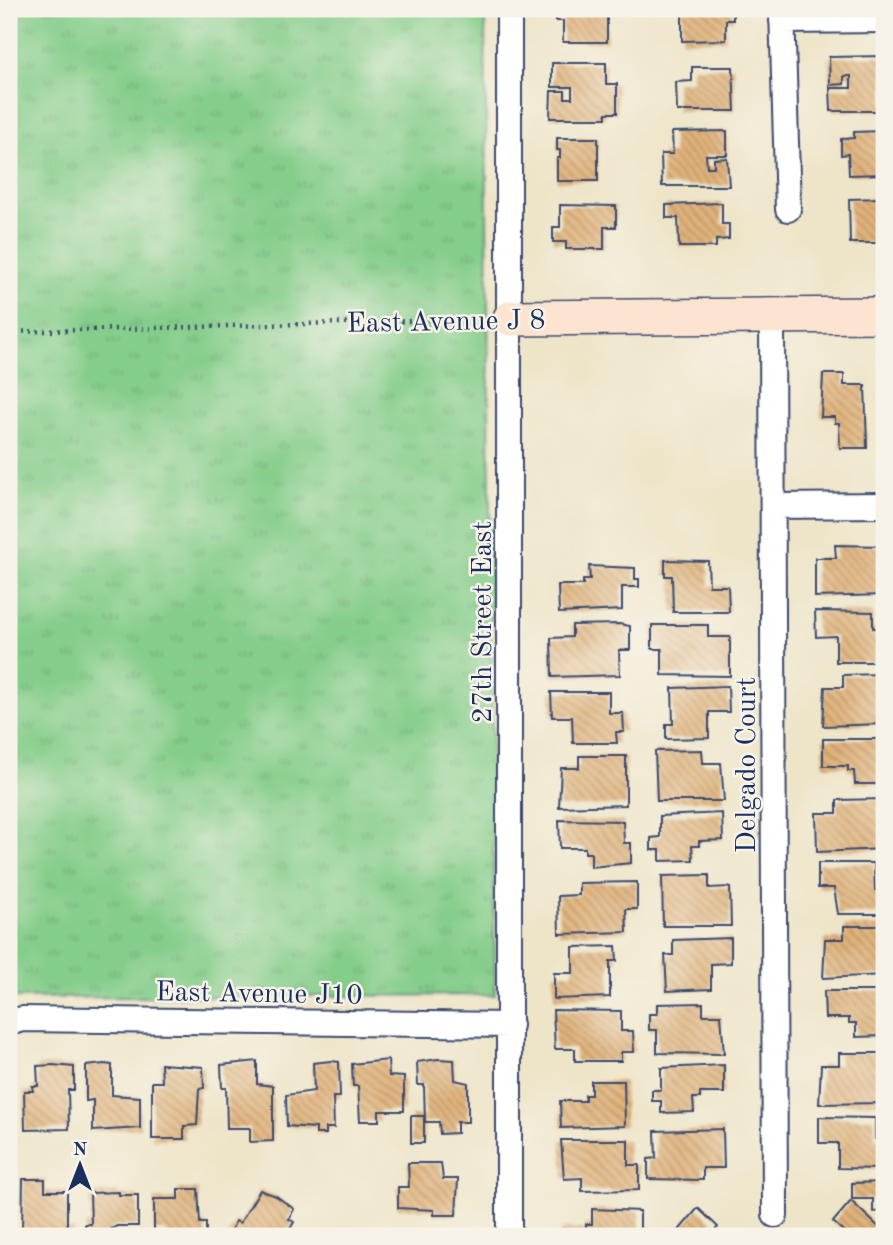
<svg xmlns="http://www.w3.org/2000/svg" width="893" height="1245" font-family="'Old Standard TT',serif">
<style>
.grass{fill:url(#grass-tufts);stroke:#507e74;stroke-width:2}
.building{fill:url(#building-back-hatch)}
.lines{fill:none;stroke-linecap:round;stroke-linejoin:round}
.street-casing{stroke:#3b4a6e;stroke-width:28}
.secondary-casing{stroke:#3b4a6e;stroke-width:38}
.path{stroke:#3b4a6e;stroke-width:4.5;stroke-dasharray:2 5;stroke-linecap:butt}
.street{stroke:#fff;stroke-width:24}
.secondary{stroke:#fde4d1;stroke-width:35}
.labels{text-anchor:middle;stroke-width:5;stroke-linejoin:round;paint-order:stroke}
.street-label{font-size:28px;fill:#1b2f5e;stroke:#f7f3e8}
</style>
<defs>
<pattern id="grass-tufts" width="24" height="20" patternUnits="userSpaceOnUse" patternTransform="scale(1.75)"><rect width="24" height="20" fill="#84cd8a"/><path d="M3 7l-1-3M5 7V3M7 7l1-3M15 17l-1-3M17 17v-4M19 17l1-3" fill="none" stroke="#71b07a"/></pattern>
<pattern id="building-back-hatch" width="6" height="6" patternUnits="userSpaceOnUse" patternTransform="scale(1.75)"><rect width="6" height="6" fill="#e0b27a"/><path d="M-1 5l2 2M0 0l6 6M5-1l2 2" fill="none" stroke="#b59167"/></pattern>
</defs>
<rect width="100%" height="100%" fill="#f7f3e8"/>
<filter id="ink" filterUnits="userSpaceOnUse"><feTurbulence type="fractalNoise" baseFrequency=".0143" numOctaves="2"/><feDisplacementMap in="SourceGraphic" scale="14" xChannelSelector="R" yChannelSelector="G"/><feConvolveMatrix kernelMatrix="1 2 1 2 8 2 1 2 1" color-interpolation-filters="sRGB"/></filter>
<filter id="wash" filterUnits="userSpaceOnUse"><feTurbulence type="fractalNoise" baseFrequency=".00686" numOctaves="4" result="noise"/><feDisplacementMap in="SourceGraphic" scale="28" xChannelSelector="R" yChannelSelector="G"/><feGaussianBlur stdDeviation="1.57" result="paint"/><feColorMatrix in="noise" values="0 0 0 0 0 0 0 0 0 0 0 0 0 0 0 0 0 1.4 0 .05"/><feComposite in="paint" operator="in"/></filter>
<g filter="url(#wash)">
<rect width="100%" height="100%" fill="#eee5c9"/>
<path class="grass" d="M9 9H485L495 995 9 998Z"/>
<g id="blocks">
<path class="building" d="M556 9H607V42H563V21H556Z
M682 9H733V20H726V40L682 41Z
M884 56V111H831L830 88H851V76H844V84L830 85 829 57Z
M552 63H606V84H617V113H606V118H550L551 91H565V98H572V87H552Z
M692 67H733L735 111H677L676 82 692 81Z
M727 131V155H706L707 167H714V159L727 158 729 186H662L661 154H673L672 132Z
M884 131V174L849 175 848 154 841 155V139L854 138V132Z
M557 138H598V181H557V158H560V150H557Z
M884 198V243H850L849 199Z
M722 203V224H729V239L716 240V247H679L678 218H666V205Z
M560 205 616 206V227H604V249H566V242H553V227H560Z
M823 374H844V385H865L867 448H840L839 423H835V417H821Z
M881 380H884V427H882Z
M835 545 884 546 883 595 815 597V558H836Z
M665 560 708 561 709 586H728L729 612H673L672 576H665Z
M589 566 635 568V579H639V587H622V610L559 613 558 585H583V580H590Z
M815 611 873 612V628H884L880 662H836V636L816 637Z
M619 624 630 626V650H619L620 675 552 677 551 638 572 637V625Z
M652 625H708V637H730V676L662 675V649H652Z
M884 674V724L823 726 825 687H843V675Z
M728 686 729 712H709V738L666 739V724H673L672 688Z
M551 692H609V713H623L624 732H616L617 743H573L572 717H552Z
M823 739H884V784H855L854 771H848V766H823Z
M702 750 703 763H721L724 801H657L655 751Z
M579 756H626V805L559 807 561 768H579Z
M884 799V849L817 852 816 813H837V800Z
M722 813 723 840 699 841V846H692L693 860 660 861V850H651V838L660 837V816Z
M559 820 623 821 624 843H631V863L591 867V853H585V848H560Z
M818 863H874L875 890H884L882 914H838L834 888H818Z
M709 875V888L730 887 731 926H663L662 876Z
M637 882V909H626L627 932 559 934 558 896 579 895V883Z
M844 926H884V975L823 978 825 939H844Z
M731 938V963L711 964V989L667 991 665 955H673V940Z
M616 946 617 961H610V997L554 999V973H573V947Z
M824 991H884V1036L856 1037V1023H849V1018H825Z
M703 1003V1015H721L724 1054 657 1053V1030H649V1014H657V1004Z
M553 1010 621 1011V1031H633L634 1052H621V1061H575V1049H555Z
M839 1053H884V1103L819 1104 821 1065H839Z
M438 1059 454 1060 455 1080 468 1083V1122H457V1133L440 1134 439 1122H425L424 1085H418L417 1062Z
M388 1060 389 1076 404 1077V1111H379V1121H360L358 1086H353L352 1064Z
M257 1061V1084L273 1086V1141L250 1142V1128H227L226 1088H222L221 1065Z
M331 1061 339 1062 340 1097H333L334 1128H326V1134H316V1128L287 1126 286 1095 314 1091 313 1063Z
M104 1064 112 1065V1095L140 1097V1128L93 1131V1100L86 1101V1066Z
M161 1064 203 1067 204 1088 199 1089 197 1125 184 1126V1139H152V1082H162Z
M53 1065 74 1067V1090H68L69 1129 25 1130 24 1091H33L32 1086H38L37 1066Z
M724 1065V1093H700V1098H693L694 1112 661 1113V1101H652V1090H661V1068Z
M591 1081H624L625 1126 561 1128 560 1101H585V1095H591Z
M411 1116H424V1143H411Z
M819 1117 875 1118V1139H884L882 1169 838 1168V1143H819Z
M723 1129 724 1168H703V1180L648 1179V1159L656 1158 655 1131Z
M561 1140H628V1165H639V1190L582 1191V1178L564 1179Z
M408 1163H441L443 1179H458L456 1215H434V1210L398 1208V1187H409Z
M23 1179H45V1191H67V1229H74V1236H37L31 1235V1231H22Z
M884 1182V1211L873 1212V1199H852V1183Z
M178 1189H198L200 1223H206V1236H170L164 1231H154V1199H178Z
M260 1190 276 1196 294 1209 289 1219 294 1222 286 1236H227L236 1221 240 1223Z
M119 1192V1195H138V1226H117L111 1229V1236H85V1224H91L90 1193Z
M851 1201 884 1232V1236H849L833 1222Z
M698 1208 718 1227 710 1236H674Z
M592 1209 640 1211V1236H561V1229H586V1224H592Z
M436 1234H460V1236H436Z"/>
</g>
</g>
<g filter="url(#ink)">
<use href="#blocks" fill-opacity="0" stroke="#3b4a6e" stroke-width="2"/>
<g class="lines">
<g class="street-casing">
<path id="street" d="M782 9 788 209
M782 21 884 20
M772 316 775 1215
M775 506 884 505
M9 1023 22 1019 510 1025
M509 1236V9"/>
</g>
<g class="secondary-casing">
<path id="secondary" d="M511 318 884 315"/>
</g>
<path class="path" d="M9 332 486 319"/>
<use href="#street" class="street"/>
<use href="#secondary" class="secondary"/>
</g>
</g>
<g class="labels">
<g class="street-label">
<text transform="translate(446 320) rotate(-1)" y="10">East Avenue J 8</text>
<text transform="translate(481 622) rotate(-90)" y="10">27th Street East</text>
<text transform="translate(745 765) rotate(-90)" y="10">Delgado Court</text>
<text transform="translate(259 992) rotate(1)" y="10">East Avenue J10</text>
</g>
</g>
<rect width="893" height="1245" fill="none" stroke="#f7f3e8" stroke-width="35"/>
<g transform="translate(80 1165)" stroke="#f7f3e8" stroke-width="5" paint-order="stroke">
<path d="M0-5L12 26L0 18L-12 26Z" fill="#1b2f5e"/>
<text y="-10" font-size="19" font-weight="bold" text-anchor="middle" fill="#1b2f5e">N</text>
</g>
</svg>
